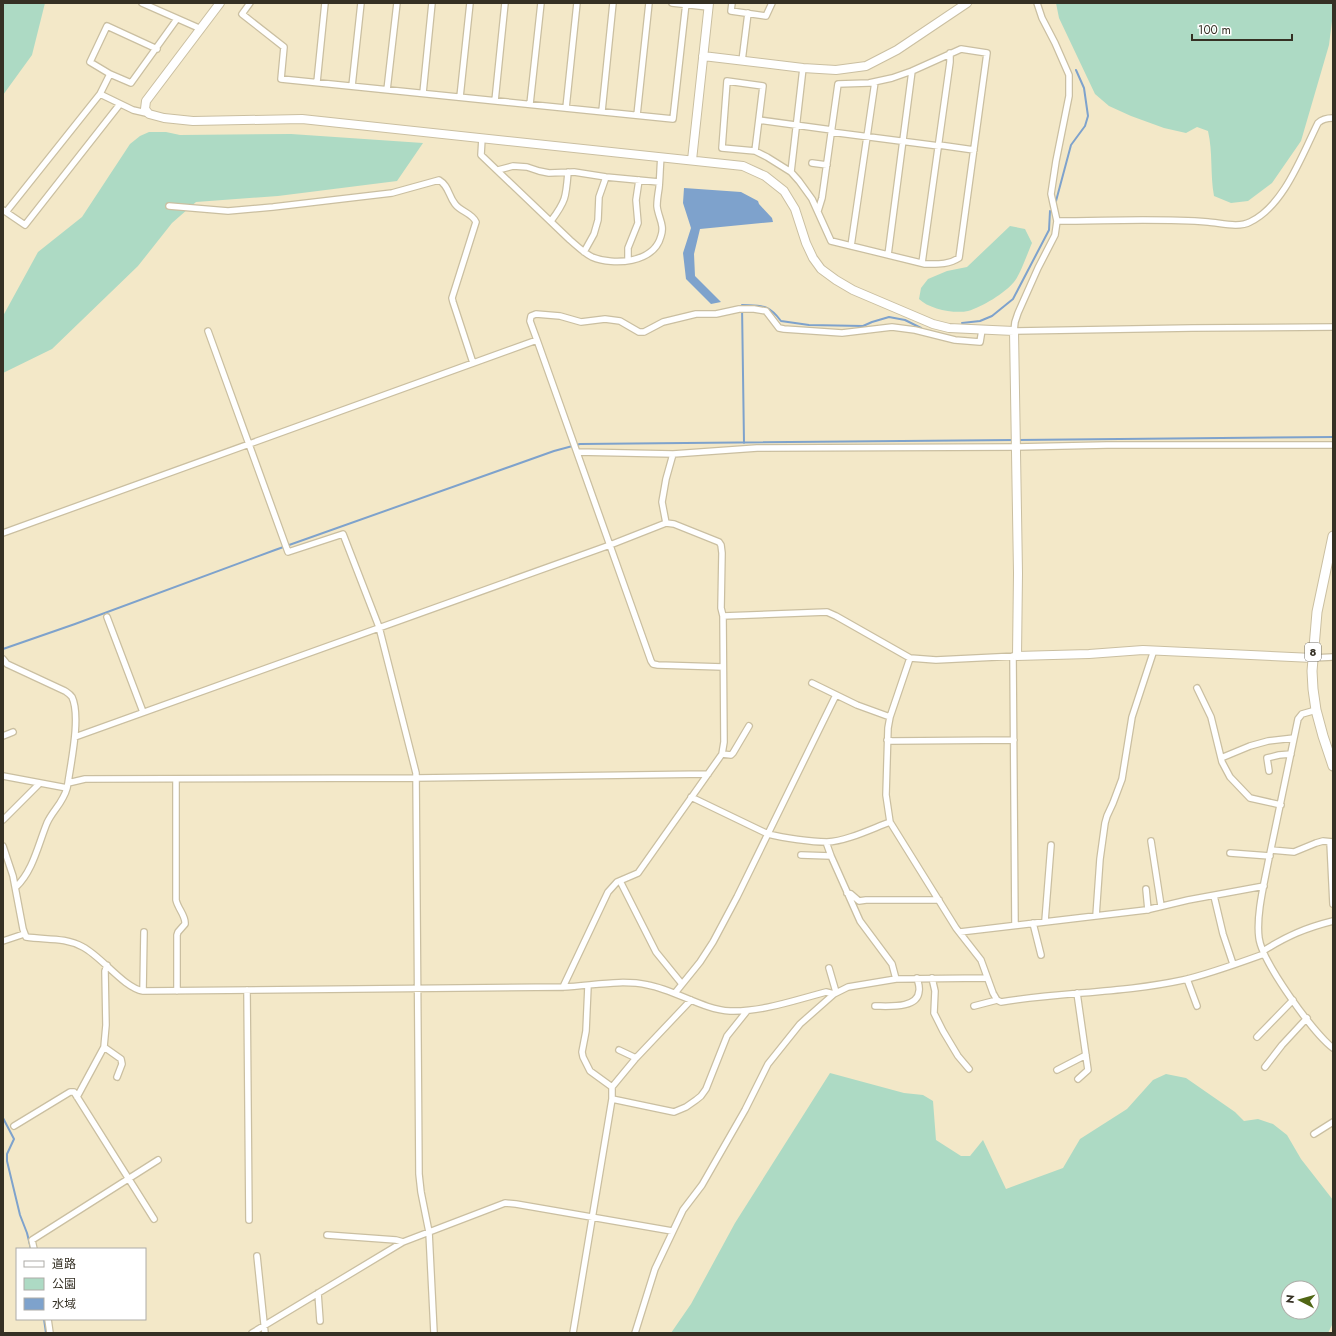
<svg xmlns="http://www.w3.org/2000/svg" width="1336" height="1336" font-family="Jost,'Noto Sans JP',sans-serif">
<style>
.green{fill:#addac4;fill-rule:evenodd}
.water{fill:#7ea2cc}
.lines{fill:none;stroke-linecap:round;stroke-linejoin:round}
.stream{stroke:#7ea2cc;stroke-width:2}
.street-casing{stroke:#cabfa1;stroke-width:8}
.secondary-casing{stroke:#cabfa1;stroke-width:10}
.primary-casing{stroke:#cabfa1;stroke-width:11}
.street{stroke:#fff;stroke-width:5.5}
.secondary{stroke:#fff;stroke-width:8}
.primary{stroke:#fff;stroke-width:9}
.labels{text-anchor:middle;stroke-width:3;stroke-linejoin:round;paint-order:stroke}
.shield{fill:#fff;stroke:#726e66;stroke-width:1}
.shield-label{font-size:11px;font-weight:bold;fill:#353024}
</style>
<rect width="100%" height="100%" fill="#f3e8c8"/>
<path class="green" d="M3 3H45L32 55 3 95Z
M1056 3H1333V13L1329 45 1301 141 1272 183 1248 201 1231 203 1214 196C1210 174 1213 152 1208 131L1197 127 1186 133 1164 128 1131 116 1109 106 1095 94 1059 18Z
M149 132H166L180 135 291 134 423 143 397 181 278 196 196 202 172 223 138 266 52 349 3 373V316L38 252 82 217 130 144 140 136Z
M1010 226 1025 229 1032 243C1028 252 1020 275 1014 282 1005 293 982 307 968 311 954 314 929 309 919 299L921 288 928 279 947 271 967 267Z
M830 1073 904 1093 923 1095 933 1101 936 1140 961 1156H970L983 1140 1006 1189 1063 1168 1080 1139 1127 1109 1153 1080 1166 1074 1186 1078 1235 1112 1244 1121 1258 1119 1273 1124 1287 1135 1301 1159 1333 1200V1323L1328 1333H671L691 1304 735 1223ZM1288 1288H1312V1312H1288Z"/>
<path class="water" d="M684 188 741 192 758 201 759 204 772 218 773 222 700 229 694 254 695 276 721 302 711 304 686 279 683 253 691 228 683 203Z"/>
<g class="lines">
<path class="stream" d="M1056 201 1071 145 1085 126 1088 116 1084 88 1076 70
M962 323 980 321 992 316 1013 299 1049 230 1050 211
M1018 440 1333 437
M744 443 742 305C763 306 768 304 781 321L809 325 863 326 872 322 889 317 905 320 921 328
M3 649 75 624 275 550 554 451 580 444 1014 440
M3 1118 14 1139 7 1154V1161L20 1215 27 1233 31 1249
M44 1319 46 1333"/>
<g class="street-casing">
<path id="street" d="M142 3 201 29
M250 3 242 14 284 47 281 79 673 119 686 3
M672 3 708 7
M732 3 731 11 766 16 772 3
M1037 3 1042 18 1055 43 1069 75V96L1056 161 1051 194 1057 221 1055 235 1038 268 1018 313 1015 322 1014 331 1192 328 1333 327
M157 49 107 26 90 62 110 74 131 83 177 19
M742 61 748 13
M317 82 325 3
M352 86 361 3
M387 90 397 3
M423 93 432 3
M100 94 133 110 146 113
M460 97 470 3
M495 101 505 3
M530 104 541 3
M566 108 577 3
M602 111 613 3
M637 115 649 3
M759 120 832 130
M831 132 939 146
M482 138 481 155 570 240C577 246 584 253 592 257 614 266 654 263 661 236 665 225 658 217 657 206 657 200 658 194 659 188 660 177 660 167 661 157
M939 145 974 150
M755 151 763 86 727 81 722 148 755 151 767 157 791 172 799 181 812 199 831 241 925 264C937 264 948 265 959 258L987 53 961 49 912 71 892 78 869 83 838 84 822 198 818 211
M812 163 827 165
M498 170 513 166 527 167 539 171 549 173 574 172 606 177 659 182
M791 172 803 68
M169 206 228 211 273 207 392 193 439 180C449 186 448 195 455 204 461 212 472 213 476 222L452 298 453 302 473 363
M3 210 25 225 120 104
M6 212 100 94 110 74
M551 221C566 201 566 197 568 172
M1057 221C1107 221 1158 218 1208 222 1221 223 1239 228 1250 222 1284 206 1302 155 1318 123 1322 119 1326 118 1333 118
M851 246 875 82
M584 252 594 234 598 220 599 197 606 177
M888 255 912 71
M628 260V248L638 223 636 200 639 180
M922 263 950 62V53
M208 331 288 552 343 534 379 627 416 773 419 1174 421 1192 429 1232 434 1333
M577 452 673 454 757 448 1016 447 1107 445H1333
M666 523 662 502 666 479 673 454
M3 533 537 340
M723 616 827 612 836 616 910 658 936 660 1017 656
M107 617 143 712
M1013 656 1015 925
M910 658 890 717 888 728 886 795 890 822 956 928 981 960 993 993 997 1000 1001 1002C1061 992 1123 993 1183 980 1209 974 1239 963 1264 954
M1313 658 1333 657
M3 659 7 664 65 691C68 693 70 694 72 697 81 716 71 762 68 783
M723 667 658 665 653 664 651 661 537 340 530 321 531 316 536 314 560 316 581 322 605 319 620 321 639 332H644L663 322 696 314H716L739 309H754L766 311 779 328 784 329 842 333 892 327 915 330 955 340 980 342 982 330
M812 683 857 705 890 717
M1197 688 1211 717 1222 762 1230 777 1250 798 1281 805
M1316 710 1302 714 1298 719C1288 767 1278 815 1268 863 1264 884 1256 916 1259 938 1262 962 1314 1034 1333 1048
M3 736 13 732
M75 737 610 545 666 523 674 524 719 542 721 545 722 553 721 608 723 616 724 742 722 754 638 873 617 882 608 892 563 987
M887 740 892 741 1014 740
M722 754 731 755 733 753 749 726
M1221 758 1250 746 1268 741 1294 738
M1269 771 1267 758 1279 755 1291 754
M3 776 67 788 68 783 85 779 416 778 708 774
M176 779V900C178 909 186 916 185 924L178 932 177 935V991
M691 797 768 834C784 838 811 842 827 842 847 841 871 829 890 822
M3 820 39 784
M1151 841 1161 906
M826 842 831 856 860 921 892 964 896 979
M1330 842 1333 904
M3 846 13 876 23 929 26 937C46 940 65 937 83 947 102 957 124 988 143 991L563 987C591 986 620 979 648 985 675 990 704 1010 730 1011 762 1012 795 1000 826 992L834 994 848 987 896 979 987 978
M1271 850 1294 852 1316 843 1323 841 1333 842
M1230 853 1270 856
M801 855 831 856
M620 881 656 952 682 984
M16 887C33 871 38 845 47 823 53 810 63 803 67 788
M1146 889 1148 910
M847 893 851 894 859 901 866 900H939
M1214 896 1223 934 1233 964
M1096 916 1100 859 1105 823 1107 816 1113 803 1122 779 1132 717 1154 650
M1045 921 1051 845
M1033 923 1041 955
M960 932 1146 910 1188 900 1264 886
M3 941 24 934
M1263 951C1287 936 1305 928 1333 921
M829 968 836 992
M932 978 935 991 934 1013 943 1031 958 1056 969 1069
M1187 979 1197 1006
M588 986 586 1031 582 1052 583 1057 590 1071 612 1087
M247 990 249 1220
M143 991 144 932
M675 993 700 962 713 942 737 897 836 695
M1077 993 1088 1070 1078 1079
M875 1006C888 1006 918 1009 919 991 920 987 918 982 917 978
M974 1006 997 1000
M1257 1037 1293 1000
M104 1047 121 1059 122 1064 117 1077
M619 1050 636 1058
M1265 1067 1282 1045 1307 1018
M1057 1070 1086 1055
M77 1097 104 1047 106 1025 105 971 107 965
M612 1099 674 1112 686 1107 696 1100 701 1096 706 1089 727 1036 747 1011
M14 1126 70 1092H74L154 1219
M1314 1134 1333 1122
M327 1235 396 1240 403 1242
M34 1249 32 1240 158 1160
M257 1256 265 1333
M318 1293 320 1321
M48 1319 50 1333
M252 1333 403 1242 505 1203 516 1204 672 1231
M573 1333 612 1099V1087L636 1058 691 1000
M635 1333 655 1269 683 1210 702 1185 745 1110 768 1064 800 1024 834 994"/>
</g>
<g class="secondary-casing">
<path id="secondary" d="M220 3 146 101 145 109 149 114 164 118 193 121 302 119 743 166 765 176 784 191 795 209 806 243 813 258 821 269 836 280 853 290 933 324 949 328 1014 331 1018 573 1017 656 1089 654 1143 650 1313 658
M703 56 803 68 836 70 866 66 897 50 967 3
M692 160 709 3"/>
</g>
<g class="primary-casing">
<path id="primary" d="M1333 536 1317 612 1312 671 1313 689 1316 710 1323 736 1333 766"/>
</g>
<use href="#street" class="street"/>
<use href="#secondary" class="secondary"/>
<use href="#primary" class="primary"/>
</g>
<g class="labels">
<rect class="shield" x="1305" y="643" width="16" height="18" rx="3"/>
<g class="shield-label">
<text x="1313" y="656">8</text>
</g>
</g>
<rect width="1336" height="1336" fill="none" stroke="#353024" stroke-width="8"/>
<rect x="16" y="1248" width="130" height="72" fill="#ffffff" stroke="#aeaca7"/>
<rect x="24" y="1261" width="20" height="6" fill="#ffffff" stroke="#aeaca7"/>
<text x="52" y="1268" font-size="12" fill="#353024">道路</text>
<rect x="24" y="1278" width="20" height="12" fill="#addac4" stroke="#aeaca7"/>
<text x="52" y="1288" font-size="12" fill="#353024">公園</text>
<rect x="24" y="1298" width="20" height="12" fill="#7ea2cc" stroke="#aeaca7"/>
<text x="52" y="1308" font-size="12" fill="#353024">水域</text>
<g transform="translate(1300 1300) rotate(276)"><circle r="19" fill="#ffffff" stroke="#aeaca7"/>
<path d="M0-3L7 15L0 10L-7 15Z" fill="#506614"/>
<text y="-6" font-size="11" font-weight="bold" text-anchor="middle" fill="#353024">N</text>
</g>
<path d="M1192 34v6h100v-6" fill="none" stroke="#353024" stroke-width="2"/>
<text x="1198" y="34" font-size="12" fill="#353024" stroke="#ffffff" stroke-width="3" paint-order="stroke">100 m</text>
</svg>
